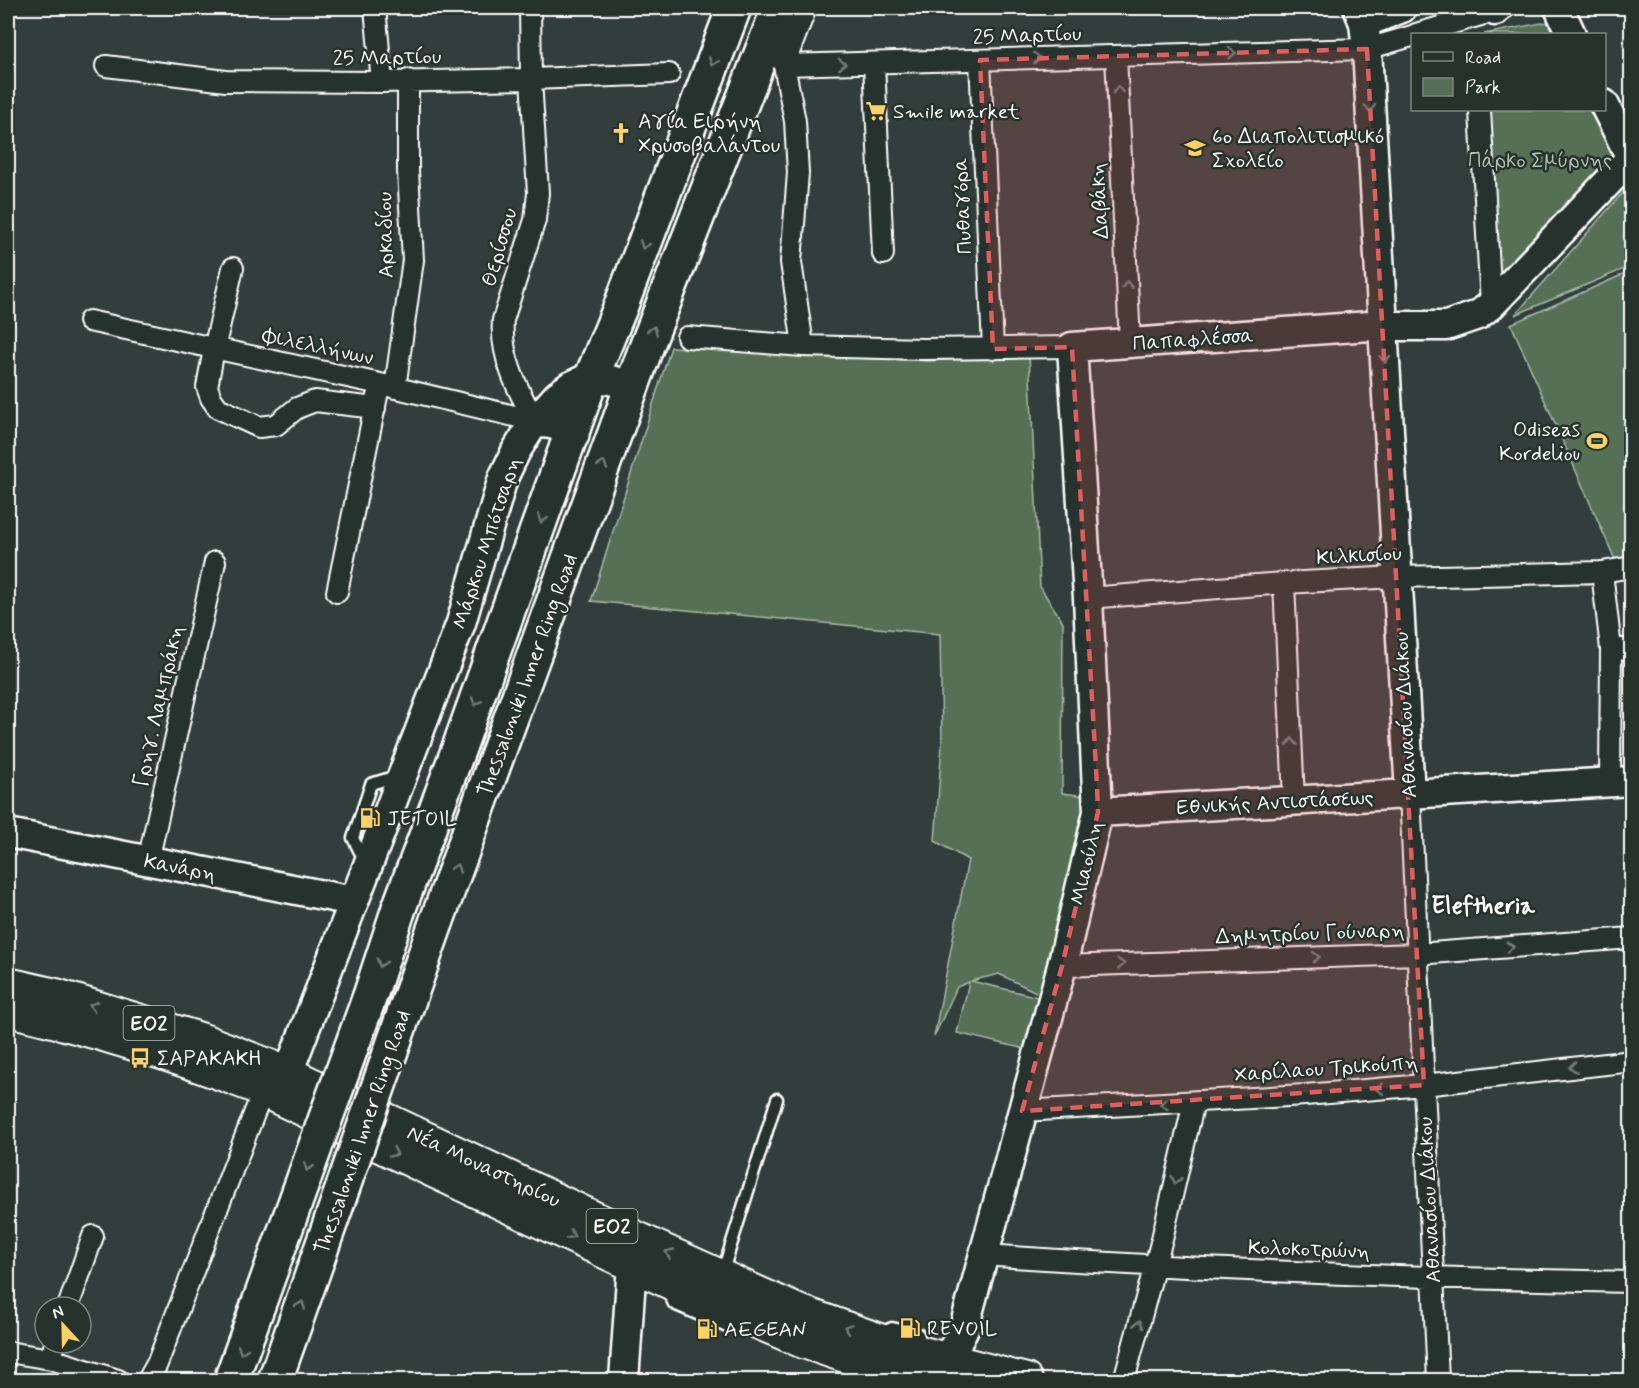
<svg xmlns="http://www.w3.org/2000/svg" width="1639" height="1388" font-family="Mynerve,sans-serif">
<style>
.green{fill:#567056;stroke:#aab8aa;stroke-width:1.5}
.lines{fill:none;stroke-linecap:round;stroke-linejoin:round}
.lane-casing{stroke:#fff;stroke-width:15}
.street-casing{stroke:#fff;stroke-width:24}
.secondary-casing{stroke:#fff;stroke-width:33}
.primary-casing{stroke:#fff;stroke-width:36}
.highway-casing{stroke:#fff;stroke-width:38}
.lane{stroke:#26332d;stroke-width:10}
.street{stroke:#26332d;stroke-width:20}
.secondary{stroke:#26332d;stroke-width:28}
.primary{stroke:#26332d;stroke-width:32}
.highway{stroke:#26332d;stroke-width:33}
.highway-bridge-casing{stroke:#fff;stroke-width:38;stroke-linecap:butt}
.highway-bridge{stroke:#26332d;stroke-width:33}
.oneway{stroke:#727a76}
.marked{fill:#e05e5e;fill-opacity:0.2;stroke:#e05e5e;stroke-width:4.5;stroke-dasharray:12 8;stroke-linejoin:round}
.labels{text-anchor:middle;stroke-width:5;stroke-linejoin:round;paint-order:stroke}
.shield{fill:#26332d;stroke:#bec2c0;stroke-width:1.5}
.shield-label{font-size:20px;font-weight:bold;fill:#fff}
.street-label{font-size:21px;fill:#fff;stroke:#26332d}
.poi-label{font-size:21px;fill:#fff;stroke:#26332d;text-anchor:start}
.park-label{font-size:21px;fill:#b3bfb3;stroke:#26332d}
.quarter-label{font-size:24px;font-weight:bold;fill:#fff;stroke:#26332d}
</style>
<rect width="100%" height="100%" fill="#313e3b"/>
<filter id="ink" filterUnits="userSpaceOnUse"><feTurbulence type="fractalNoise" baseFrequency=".0167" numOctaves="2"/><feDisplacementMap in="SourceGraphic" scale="12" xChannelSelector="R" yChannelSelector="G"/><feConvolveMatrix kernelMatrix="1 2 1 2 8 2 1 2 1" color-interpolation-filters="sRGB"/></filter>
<g filter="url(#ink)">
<path class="green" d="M1547 22 1554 34H1484Z
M1488 110H1593L1616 153 1496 283Z
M1631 186V266L1515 315 1627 188Z
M1631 271V558L1617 564 1511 324Z
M671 347 929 361 1029 354 1040 587 1063 622 1062 793 1094 797 1044 996 999 974 971 981 1038 997 1025 1049 957 1033 969 982 957 987 934 1037 968 860 935 841 942 744 940 634 591 601Z"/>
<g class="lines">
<g class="lane-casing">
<path id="lane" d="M8 9V8
M360 852 353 838 371 784 387 779
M722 1274 777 1099
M669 1294 674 1304 727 1327 738 1324
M885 1331 892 1328 918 1334 921 1342"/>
</g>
<g class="street-casing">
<path id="street" d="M375 8 382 82
M530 8 531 79 538 193 535 220 503 320C500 356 518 391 535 421
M1416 34 1505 8
M1116 56 1130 343
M980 60 993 349
M874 63 883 254
M784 65 1367 49 1412 36
M784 65 795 121 798 173 791 262 803 346
M784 65 806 8
M106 66 226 81 382 82 531 79 669 74
M1480 110 1491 305
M233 268 214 349 207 387 211 398 218 408 259 427 276 425 297 408 315 401 375 408
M89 321 380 384 535 421
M687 337 803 346 923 349 1072 347
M395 388 413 260 408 171V80
M1602 572 1611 649 1610 781
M1284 583 1294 800
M337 592 377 396
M1088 598 1284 583 1397 577 1602 572 1632 567
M1611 649H1632
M1410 794 1438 1380
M148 861 215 562
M1062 966 1417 954 1632 938
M1022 1111 1305 1095 1424 1085 1632 1061
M984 1255C1200 1270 1415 1278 1632 1282
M68 1307 93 1236
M55 1343 51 1359 118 1380
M8 1352 51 1359
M148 1380 157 1364 263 1091
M1124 1380 1162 1239 1194 1102"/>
</g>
<g class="secondary-casing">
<path id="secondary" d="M1358 8 1364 23 1367 49 1410 794
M1494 8 1495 11
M1559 8 1571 34
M1364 23 1402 8
M1604 104 1632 160
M1098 812 1632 781
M8 833 353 901
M288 1073 461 623 503 478 516 451 535 421 558 395 569 387 592 376 632 385
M624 1380 632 1264
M931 1380 958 1341 964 1328 1062 966 1098 812 1088 598 1072 347 1370 326H1446L1478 315 1491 305 1631 158"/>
</g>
<g class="primary-casing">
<path id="primary" d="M8 984 56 995 200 1039 288 1073 656 1247 796 1310 896 1346 1026 1380
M8 1010C91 1029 173 1055 253 1086L713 1303 801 1341 915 1380"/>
</g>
<g class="highway-casing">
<path id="highway" d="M535 421C551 420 561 422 572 435
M399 908 459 748 592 376 620 308 734 8
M436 923 646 348 779 8"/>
</g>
<use href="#lane" class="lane"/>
<use href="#street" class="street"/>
<use href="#secondary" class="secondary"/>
<use href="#primary" class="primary"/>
<use href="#highway" class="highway"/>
<g class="highway-bridge-casing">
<path id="highway-bridge" d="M231 1380 371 993 399 908
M275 1380 436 923"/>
</g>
<use href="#highway-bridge" class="highway-bridge"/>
</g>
<defs><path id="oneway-chevron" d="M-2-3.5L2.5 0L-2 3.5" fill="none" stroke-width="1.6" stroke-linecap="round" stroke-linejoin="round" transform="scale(1.5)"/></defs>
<g class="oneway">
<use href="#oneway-chevron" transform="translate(1232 53) rotate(-2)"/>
<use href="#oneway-chevron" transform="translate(1037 58) rotate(-2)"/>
<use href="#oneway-chevron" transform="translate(713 62) rotate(111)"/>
<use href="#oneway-chevron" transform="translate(842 64) rotate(-2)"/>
<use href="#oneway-chevron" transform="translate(1118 90) rotate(-93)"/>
<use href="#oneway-chevron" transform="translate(1370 108) rotate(87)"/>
<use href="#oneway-chevron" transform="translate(644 245) rotate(111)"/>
<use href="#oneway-chevron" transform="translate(1127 285) rotate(-93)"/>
<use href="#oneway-chevron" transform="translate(653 330) rotate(-69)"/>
<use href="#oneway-chevron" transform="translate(1385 359) rotate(87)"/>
<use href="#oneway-chevron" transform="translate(603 465) rotate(-70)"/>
<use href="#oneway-chevron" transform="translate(542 519) rotate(110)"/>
<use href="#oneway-chevron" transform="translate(476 702) rotate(110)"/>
<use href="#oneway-chevron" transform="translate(1292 742) rotate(-93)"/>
<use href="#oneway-chevron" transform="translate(456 868) rotate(-70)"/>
<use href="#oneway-chevron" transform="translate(1510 947) rotate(-4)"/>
<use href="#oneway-chevron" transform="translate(1316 957) rotate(-2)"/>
<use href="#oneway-chevron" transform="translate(381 963) rotate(108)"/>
<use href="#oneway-chevron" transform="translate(1121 964) rotate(-2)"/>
<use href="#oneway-chevron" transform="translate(93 1006) rotate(-163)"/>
<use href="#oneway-chevron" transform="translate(1573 1067) rotate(173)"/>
<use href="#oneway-chevron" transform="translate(1380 1089) rotate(175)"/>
<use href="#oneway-chevron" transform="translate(1164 1104) rotate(177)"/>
<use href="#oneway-chevron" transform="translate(394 1153) rotate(25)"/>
<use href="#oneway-chevron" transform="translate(308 1167) rotate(110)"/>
<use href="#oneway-chevron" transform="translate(1176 1180) rotate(103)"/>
<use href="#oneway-chevron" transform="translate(571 1235) rotate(25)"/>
<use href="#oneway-chevron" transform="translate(669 1253) rotate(-155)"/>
<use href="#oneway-chevron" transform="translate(301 1305) rotate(-70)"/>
<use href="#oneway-chevron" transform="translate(1139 1324) rotate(-75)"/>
<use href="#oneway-chevron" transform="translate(848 1328) rotate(-160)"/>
<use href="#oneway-chevron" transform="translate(242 1350) rotate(110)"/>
</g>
</g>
<path class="marked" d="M1367 49 1424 1085 1022 1111 1062 966 1098 812 1097 786 1072 347 993 349 980 60Z"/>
<defs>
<g id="supermarket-bare" transform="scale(1.62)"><path d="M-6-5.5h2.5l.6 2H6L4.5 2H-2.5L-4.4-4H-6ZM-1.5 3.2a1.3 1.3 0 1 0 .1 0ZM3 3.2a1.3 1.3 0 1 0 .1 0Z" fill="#ffd166" stroke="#26332d" stroke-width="2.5" paint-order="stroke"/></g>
<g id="church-bare" transform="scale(1.62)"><path d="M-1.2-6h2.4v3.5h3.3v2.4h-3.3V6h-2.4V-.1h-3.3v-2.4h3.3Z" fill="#ffd166" stroke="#26332d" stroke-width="2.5" paint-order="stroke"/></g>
<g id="school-bare" transform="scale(1.62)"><path d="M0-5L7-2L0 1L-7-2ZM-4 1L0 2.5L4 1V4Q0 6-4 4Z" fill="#ffd166" stroke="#26332d" stroke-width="2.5" paint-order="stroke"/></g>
<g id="stadium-bare" transform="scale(1.62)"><path d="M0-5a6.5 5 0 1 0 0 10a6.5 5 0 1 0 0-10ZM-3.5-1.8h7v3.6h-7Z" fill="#ffd166" stroke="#26332d" stroke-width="2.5" paint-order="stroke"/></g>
<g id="fuel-bare" transform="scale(1.62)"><path d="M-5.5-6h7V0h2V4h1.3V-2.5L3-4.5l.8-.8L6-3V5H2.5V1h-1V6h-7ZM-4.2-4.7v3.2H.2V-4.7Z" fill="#ffd166" stroke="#26332d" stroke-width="2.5" paint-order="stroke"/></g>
<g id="bus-bare" transform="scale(1.62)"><path d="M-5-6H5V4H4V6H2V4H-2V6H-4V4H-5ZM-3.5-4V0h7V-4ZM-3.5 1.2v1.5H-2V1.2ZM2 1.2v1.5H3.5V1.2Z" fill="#ffd166" stroke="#26332d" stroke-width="2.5" paint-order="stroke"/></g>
</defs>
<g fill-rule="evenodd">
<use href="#supermarket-bare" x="876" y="111"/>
<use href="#church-bare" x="621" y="133"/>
<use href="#school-bare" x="1195" y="148"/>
<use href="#stadium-bare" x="1597" y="441"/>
<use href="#fuel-bare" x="370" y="818"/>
<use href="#bus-bare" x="140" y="1058"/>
<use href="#fuel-bare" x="910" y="1328"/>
<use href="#fuel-bare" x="707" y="1329"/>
</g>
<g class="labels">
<g class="shield">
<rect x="123.5" y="1006" width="51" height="34" rx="4.5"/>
<rect x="586.5" y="1209" width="51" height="34" rx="4.5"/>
</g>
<g class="shield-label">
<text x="149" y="1030">ΕΟ2</text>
<text x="612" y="1233">ΕΟ2</text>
</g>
<g class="street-label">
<text transform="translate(1027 35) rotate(-2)" y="7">25 Μαρτίου</text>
<text transform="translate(387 57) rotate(-1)" y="7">25 Μαρτίου</text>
<text transform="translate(1099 201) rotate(-93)" y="7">Δαβάκη</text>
<text transform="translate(962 206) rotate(-93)" y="7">Πυθαγόρα</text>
<text transform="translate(385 235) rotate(-91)" y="7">Αρκαδίου</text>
<text transform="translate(499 247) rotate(-74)" y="7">Θερίσσου</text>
<text transform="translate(1193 339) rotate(-4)" y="7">Παπαφλέσσα</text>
<text transform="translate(318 346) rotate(12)" y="7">Φιλελλήνων</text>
<text transform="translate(486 543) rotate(-72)" y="7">Μάρκου Μπότσαρη</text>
<text transform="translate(1359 555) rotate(-3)" y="7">Κιλκισίου</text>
<text transform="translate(527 675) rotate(-70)" y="7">Thessaloniki Inner Ring Road</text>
<text transform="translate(158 706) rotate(-77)" y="7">Γρηγ. Λαμπράκη</text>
<text transform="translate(1405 715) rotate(-93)" y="7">Αθανασίου Διάκου</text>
<text transform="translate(1275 802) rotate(-3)" y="7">Εθνικής Αντιστάσεως</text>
<text transform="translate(1086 863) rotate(-77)" y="7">Μιαούλη</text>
<text transform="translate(180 867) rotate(11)" y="7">Κανάρη</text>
<text transform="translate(1310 933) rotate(-2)" y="7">Δημητρίου Γούναρη</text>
<text transform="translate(1326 1068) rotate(-4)" y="7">Χαρίλαου Τρικούπη</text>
<text transform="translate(362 1132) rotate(-71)" y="7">Thessaloniki Inner Ring Road</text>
<text transform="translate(484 1166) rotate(25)" y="7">Νέα Μοναστηρίου</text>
<text transform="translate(1429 1200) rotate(-93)" y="7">Αθανασίου Διάκου</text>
<text transform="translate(1309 1249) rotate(2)" y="7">Κολοκοτρώνη</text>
</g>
<g class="poi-label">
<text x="893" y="118">Smile market</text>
<text x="638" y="128">Αγία Ειρήνη<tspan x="638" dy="24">Χρυσοβαλάντου</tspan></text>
<text x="1212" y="143">6ο Διαπολιτισμικό<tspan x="1212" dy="24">Σχολείο</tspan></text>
<text x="1580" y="436" text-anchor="end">Odiseas<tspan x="1580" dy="24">Kordeliou</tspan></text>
<text x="387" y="825">JETOIL</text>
<text x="157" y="1065">ΣΑΡΑΚΑΚΗ</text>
<text x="927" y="1335">REVOIL</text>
<text x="724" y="1336">AEGEAN</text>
</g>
<g class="park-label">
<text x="1540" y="167">Πάρκο Σμύρνης</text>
</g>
<g class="quarter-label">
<text x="1483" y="913">Eleftheria</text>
</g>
</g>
<rect width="1639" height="1388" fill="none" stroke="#26332d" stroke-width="30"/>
<rect x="15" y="15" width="1609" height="1358" fill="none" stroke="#fff" stroke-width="2" filter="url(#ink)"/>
<rect x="1411" y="33" width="195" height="78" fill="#26332d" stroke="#7d8581" stroke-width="1.5"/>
<rect x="1423" y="52" width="30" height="9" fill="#26332d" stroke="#7d8581" stroke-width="1.5"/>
<text x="1465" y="63" font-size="18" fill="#ffffff">Road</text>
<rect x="1423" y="78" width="30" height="18" fill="#567056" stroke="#7d8581" stroke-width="1.5"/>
<text x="1465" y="93" font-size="18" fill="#ffffff">Park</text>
<g transform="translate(63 1325) rotate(338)"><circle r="28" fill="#26332d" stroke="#7d8581" stroke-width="1.5"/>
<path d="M0-4.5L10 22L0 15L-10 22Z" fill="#ffd166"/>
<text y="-9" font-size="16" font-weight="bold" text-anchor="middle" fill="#ffffff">N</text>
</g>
</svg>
